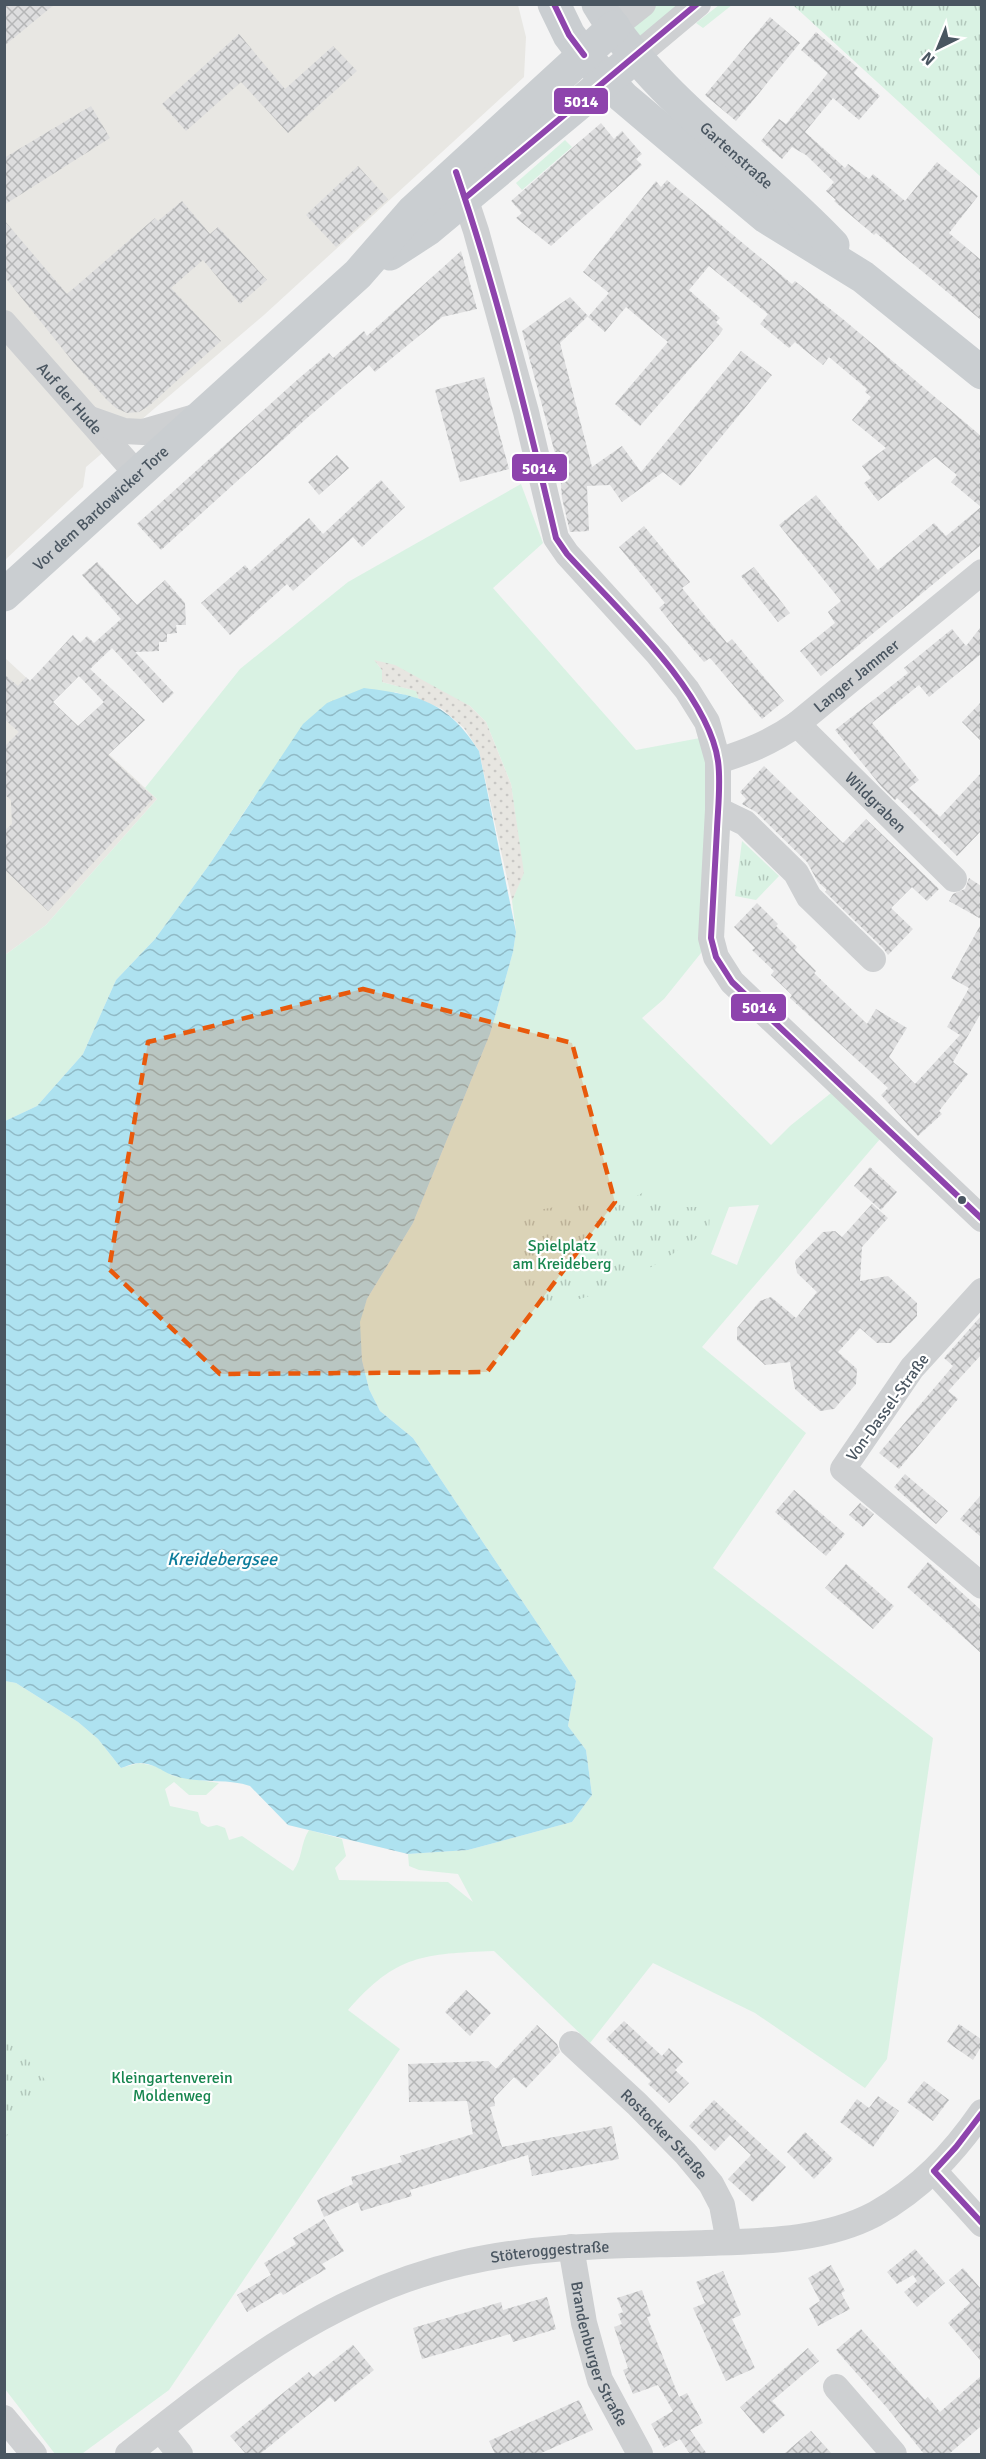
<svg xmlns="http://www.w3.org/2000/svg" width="986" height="2459" font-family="Signika,sans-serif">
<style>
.commercial{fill:#e8e7e3}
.green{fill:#d9f2e3;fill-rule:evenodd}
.sand{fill:url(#sand-dots)}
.park{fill:url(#park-tufts)}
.water{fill:url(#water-waves)}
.building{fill:url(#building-cross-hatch);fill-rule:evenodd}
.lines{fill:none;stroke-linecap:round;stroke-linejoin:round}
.minor{stroke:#ced0d2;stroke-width:26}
.major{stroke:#caced1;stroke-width:33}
.bus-1-casing{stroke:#fff;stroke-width:10}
.bus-1{stroke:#8e44ad;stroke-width:6}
.marked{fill:#e8590c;fill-opacity:0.2;stroke:#e8590c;stroke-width:4.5;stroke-dasharray:12 8;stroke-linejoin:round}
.bus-dot{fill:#4a5661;stroke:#fff;stroke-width:2}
.labels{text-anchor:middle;stroke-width:4.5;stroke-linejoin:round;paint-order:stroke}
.street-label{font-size:16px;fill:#4a5661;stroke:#fff}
.park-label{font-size:16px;fill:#17864f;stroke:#fff}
.water-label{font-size:18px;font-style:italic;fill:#0c7c9b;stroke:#fff}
.line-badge{stroke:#fff;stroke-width:2}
.badge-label{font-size:16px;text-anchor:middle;font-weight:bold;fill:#fff}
</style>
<defs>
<pattern id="sand-dots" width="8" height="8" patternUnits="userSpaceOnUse" patternTransform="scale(1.5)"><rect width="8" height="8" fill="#e7e6e1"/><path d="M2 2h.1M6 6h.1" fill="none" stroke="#c8c7c4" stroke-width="1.8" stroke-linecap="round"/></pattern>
<pattern id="park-tufts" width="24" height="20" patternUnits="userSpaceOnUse" patternTransform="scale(1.5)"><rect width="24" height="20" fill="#d9f2e3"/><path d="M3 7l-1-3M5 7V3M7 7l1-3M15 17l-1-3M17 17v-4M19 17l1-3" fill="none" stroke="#b2c7bb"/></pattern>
<pattern id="water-waves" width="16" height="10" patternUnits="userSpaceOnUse" patternTransform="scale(1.5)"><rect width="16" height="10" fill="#aee2f0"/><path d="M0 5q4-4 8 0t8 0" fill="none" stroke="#90bac6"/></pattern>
<pattern id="building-cross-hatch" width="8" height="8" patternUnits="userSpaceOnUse" patternTransform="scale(1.5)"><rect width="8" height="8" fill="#ddddde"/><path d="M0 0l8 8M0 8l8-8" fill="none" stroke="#b5b6b7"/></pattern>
</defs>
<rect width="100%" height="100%" fill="#f4f4f4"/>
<path class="commercial" d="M5 5H518L526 37 524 77 264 315 86 467 83 487 5 560Z
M4 657 157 799 46 925 5 955Z"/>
<path class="green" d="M655 5H689L644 42 631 24Z
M719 5H732L703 28 696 23Z
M565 140 572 147 522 190 516 183Z
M521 484 543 543 493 588 636 750 700 738 709 776 701 953 664 999 642 1018 771 1145 790 1126 831 1093 880 1139 702 1347 806 1433 713 1568 933 1738 887 2059 865 2088 755 2013 653 1963 590 2043 494 1951C424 1954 397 1954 348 2010L400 2049 169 2390 83 2453 55 2454 5 2389V1681L16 1683 78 1722 98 1739 121 1768 139 1763 160 1767 173 1776 219 1783 206 1795H189L174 1782 165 1789 170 1806 198 1812 201 1823 208 1827 217 1825 225 1828 229 1840 242 1836 293 1871C303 1858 300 1844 309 1830L342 1839 346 1856 335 1868 339 1880 448 1882 473 1902 458 1874 419 1870 409 1866 408 1854 468 1850 572 1822 592 1795 586 1750 568 1726 576 1681 413 1438 380 1411 369 1389 362 1360 359 1322 367 1299 413 1223 490 1034 513 952 516 932 512 901 523 873 511 784 486 722 470 706 375 661 382 670V682L417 691 419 699 395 692 254 797 209 865 155 939 116 980 83 1054 37 1106 5 1121V955L46 925 157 799 145 788 240 669 348 582ZM759 1205 737 1265 711 1254 729 1207Z"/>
<path class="sand" d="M374 660 395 665 470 706 486 722 511 784 524 873 512 901 479 751 464 728 442 709 419 699 416 691 382 682V670Z"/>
<path class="park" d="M793 5H981V177Z
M742 841 779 876 756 900 735 896Z
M646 1191 663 1207H710L709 1230C669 1257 605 1300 556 1303 544 1303 528 1296 516 1292L514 1262 521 1213 606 1198 614 1208Z
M5 2034 49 2084 6 2137 4 2134Z"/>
<path class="water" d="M364 688C420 695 448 702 479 751L516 932 513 952 490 1034 413 1223 367 1299 360 1322 362 1360 369 1389 380 1411 413 1438 576 1681 568 1726 586 1750 592 1795 572 1822 468 1850 408 1854 288 1825 250 1786C228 1778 199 1784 175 1776 162 1772 157 1764 140 1763 134 1763 127 1766 121 1768L98 1739 78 1722 16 1683 5 1681V1121L37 1106 83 1054 116 980 155 939 209 865 303 724 327 703Z"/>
<path class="building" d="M4 4H55L4 46Z
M770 17 800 43 736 121 705 95Z
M816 32 858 68 854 73 880 96 859 120 833 98 805 132 845 168 848 164 869 179 873 174 905 201 937 162 978 196 949 233 981 260V320L876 233 874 235 834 201 836 200 826 191 834 182 806 155 792 147 782 159 761 141 779 119 786 124 828 73 801 50Z
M239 34 285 89 333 46 357 71 288 133 241 82 186 131 162 104Z
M91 106 110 138 4 205V158Z
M601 123 614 139 622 131 642 154 636 159 642 165 551 246 516 218 522 213 511 201Z
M358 166 388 199 336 247 306 215Z
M667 180 792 284 795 281 844 320 981 436V545L821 676 800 651 835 623 828 612 841 601 779 525 816 495 878 570 934 523 946 536 981 507 951 482 957 475 935 457 878 501 864 483 871 478 862 466 886 448 852 420 871 397 865 392 867 389 829 357 823 365 795 342 789 348 760 324 768 314 709 266 689 290 720 318 716 322 723 329 720 334 640 426 615 404 668 342 626 307 605 332 588 317 609 293 583 272 656 181 661 187Z
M182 201 210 234 218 227 267 280 240 304 203 260 171 288 221 341 150 405 139 412 127 413 116 408 107 400 74 363 4 276V220L67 294 155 218 158 221Z
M461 251 477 309 442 317 375 372 369 365 307 418 161 550 137 524 297 380 329 353 333 358 364 331 367 336Z
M570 297 588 316 560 343 592 467 622 446 641 472 741 351 772 375 681 486 663 472 622 502 610 485 587 486 589 531 570 532 562 498 560 472 522 331Z
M484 377 509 469 460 482 435 390Z
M337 455 349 468 319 495 308 482Z
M381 480 405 507 362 547 353 537 293 591 287 584 230 635 201 603 245 565 250 571 309 518 323 534Z
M644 526 690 582 682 588 727 643 732 639 784 701 762 719 710 658 704 662 681 635 659 608 665 603 619 547Z
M97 562 137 605 165 580 185 603 186 625H176L177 633 167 634V642H159V651L135 652 174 693 163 703 112 648 90 669 145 720 108 755 154 798 48 911 4 869V831L12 824 11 800 4 794V747L19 732 4 719V674L18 686 26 677 30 681 73 635 80 643 87 636 94 643 121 619 82 575ZM79 676 104 702 78 726 53 702Z
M754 567 790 613 778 622 741 576Z
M981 627V654L929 697 919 685 872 723 919 780 909 788 940 817 981 773V831L957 856 910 810 897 798 895 800 881 786 835 730 908 673 904 668 952 629 966 646Z
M981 702V741L962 722Z
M764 766 843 843 866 819 939 889 927 901 912 887 891 908 913 929 888 955 883 948 825 892 827 890 818 882 807 862 756 812 742 804 746 799 740 792Z
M969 878 981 886V919L949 901 953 894 965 889Z
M757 903 778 924 776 926 797 947 795 950 816 971 814 973 867 1024 876 1009 907 1028 889 1057 915 1084 960 1035 947 1027 969 988 951 978 981 924V1013L953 1062 968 1074 939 1111 942 1114 918 1136 881 1095 888 1088 790 998 792 995 771 975 774 971 752 950 755 948 734 927Z
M870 1167 897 1192 881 1210 854 1186Z
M872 1204 888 1218 862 1247 860 1281 888 1276 917 1303V1316L891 1343H877L860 1328 838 1352 857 1369 856 1384 834 1409 820 1411 795 1389 790 1362 765 1365 737 1340V1328L760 1301 771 1297 796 1318 817 1292 797 1273 795 1261 823 1232 835 1231 842 1237Z
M981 1316V1355L948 1391 958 1399 899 1469 879 1453 953 1366 944 1358Z
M905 1474 948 1511 936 1524 894 1487Z
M794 1490 845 1534 826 1556 775 1512Z
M981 1495V1537L960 1519Z
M860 1503 874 1514 863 1527 849 1515Z
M928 1562 981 1610V1653L907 1587Z
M846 1564 894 1606 873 1629 825 1588Z
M466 1990 491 2013 470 2036 445 2012Z
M624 2021 662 2056 669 2048 683 2062 675 2070 689 2083 669 2103 648 2084 651 2081 606 2039Z
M959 2024 981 2039V2047L973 2060 947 2042Z
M537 2025 557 2044 560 2052 526 2088 514 2077 494 2098 495 2106 490 2107 502 2147 612 2126 619 2159 532 2176 528 2155 410 2190 412 2196 361 2211 358 2202 324 2217 317 2200 353 2184 351 2177 402 2162 400 2156 473 2134 467 2101 409 2102 408 2064 488 2061 496 2069Z
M924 2081 949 2100 933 2121 907 2102Z
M878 2096 899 2111 873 2147 840 2122 857 2099 869 2108Z
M714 2100 786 2167 753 2202 728 2179 751 2155 730 2135 715 2151 689 2126Z
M805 2132 833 2159 814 2179 787 2152Z
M324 2219 344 2251 322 2264 326 2269 283 2295 281 2292 247 2312 237 2295 271 2275 264 2263 296 2244 293 2238Z
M915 2249 945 2283 917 2307 904 2292 917 2281 913 2275 897 2284 887 2272Z
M831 2265 845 2291 841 2293 850 2309 818 2326 809 2308 820 2301 808 2278Z
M963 2268 981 2289V2361L948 2323 970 2303 949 2280Z
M723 2271 741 2315 732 2319 755 2368 726 2381 693 2308 705 2303 696 2282Z
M642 2290 651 2316 647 2317 679 2397 687 2393 703 2423 690 2430 707 2454H690L680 2439 664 2448 651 2424 673 2411 658 2385 633 2394 623 2370 628 2368 614 2327 622 2324 618 2314 623 2312 617 2298Z
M547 2297 556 2329 513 2342 510 2334 422 2359 413 2328 501 2302 503 2310Z
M861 2329 925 2400 928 2397 940 2412 981 2376V2426L949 2454H924L888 2409 836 2350Z
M353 2345 374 2370 335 2402 330 2397 260 2454H246L230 2436 309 2372 313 2377Z
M808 2348 819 2361 772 2401 785 2415 763 2434 740 2407Z
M579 2400 593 2430 539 2454H495L489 2441Z
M811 2431 832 2454H784L799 2441Z"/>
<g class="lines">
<g class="minor">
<path d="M614 27 643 4"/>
<path d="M636 56 698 4"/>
<path d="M460 183 476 231 526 412 556 538 567 554 658 654 687 690 707 722 718 761V810L711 938 716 957 732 982 982 1219"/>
<path id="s1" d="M4 323 137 474"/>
<path d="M90 419 124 431 143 432 195 417 197 419"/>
<path id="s2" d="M797 724 954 879"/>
<path id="s3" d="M718 761C747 752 772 742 797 724L982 572"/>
<path d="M718 810 745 823 796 873 809 897 873 959"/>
<path d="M982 1291 912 1368 843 1469 982 1586"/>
<path id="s4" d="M572 2044 637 2104 686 2154 711 2184 722 2205 729 2242"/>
<path d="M934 2171 982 2224"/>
<path id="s5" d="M571 2247 584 2323 600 2380 640 2454"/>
<path d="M836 2387 894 2454"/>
<path d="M4 2418 34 2454"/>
<path d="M160 2429 180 2454"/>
<path id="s6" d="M128 2454C233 2371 329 2294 462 2263 542 2244 625 2246 706 2243 762 2241 824 2241 875 2214 920 2189 953 2154 982 2112"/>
</g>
<g class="major">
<path d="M554 4 569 35 584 55 623 97 675 141 766 217 863 277 982 373"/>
<path id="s7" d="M598 4C655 99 758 165 833 245"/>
<path d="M390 254 427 230 623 67"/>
<path id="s8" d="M4 595 358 274 412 212 614 27"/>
</g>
<g class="bus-1-casing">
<path id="bus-1" d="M554 4 569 35 584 55
M456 172C497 292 527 415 556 538L567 554C614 606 708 691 718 761 721 782 718 807 717 829 715 865 713 902 711 938L716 957 732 982 982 1219
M465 198 697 4
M934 2171 956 2147 982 2113
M934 2171 982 2223"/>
</g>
<use href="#bus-1" class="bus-1"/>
</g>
<path class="marked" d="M363 989 572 1043 615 1202 487 1372 220 1374 109 1269 148 1042Z"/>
<circle class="bus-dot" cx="962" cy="1200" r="5"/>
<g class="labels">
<g class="street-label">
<text dy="6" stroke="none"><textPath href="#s7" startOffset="206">Gartenstraße</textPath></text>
<text dy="6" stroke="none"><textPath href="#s1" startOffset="100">Auf der Hude</textPath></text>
<text dy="6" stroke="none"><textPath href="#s8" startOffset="130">Vor dem Bardowicker Tore</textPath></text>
<text dy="6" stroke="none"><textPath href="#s3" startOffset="164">Langer Jammer</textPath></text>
<text dy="6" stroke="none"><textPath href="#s2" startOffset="111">Wildgraben</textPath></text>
<text transform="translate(887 1407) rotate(-54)" y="6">Von-Dassel-Straße</text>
<text dy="6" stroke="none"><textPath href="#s4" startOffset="129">Rostocker Straße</textPath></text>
<text dy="6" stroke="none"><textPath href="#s6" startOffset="477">Stöteroggestraße</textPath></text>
<text dy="6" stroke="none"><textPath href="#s5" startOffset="111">Brandenburger Straße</textPath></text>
</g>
<g class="park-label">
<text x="562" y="1251">Spielplatz<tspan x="562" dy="18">am Kreideberg</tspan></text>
<text x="172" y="2083">Kleingartenverein<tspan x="172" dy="18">Moldenweg</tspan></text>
</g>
<g class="water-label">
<text x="222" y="1565">Kreidebergsee</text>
</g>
</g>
<g class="line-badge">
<rect x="553" y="87" width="56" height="28" rx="6" fill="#8e44ad"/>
<rect x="511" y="453" width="57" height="29" rx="6" fill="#8e44ad"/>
<rect x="730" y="993" width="57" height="29" rx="6" fill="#8e44ad"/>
</g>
<g class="badge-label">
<text x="581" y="107">5014</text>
<text x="539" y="474">5014</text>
<text x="759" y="1013">5014</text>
</g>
<rect width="986" height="2459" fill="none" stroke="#4a5661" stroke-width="12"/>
<g transform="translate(938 48) rotate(223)" stroke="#ffffff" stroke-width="4.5" paint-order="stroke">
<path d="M0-4.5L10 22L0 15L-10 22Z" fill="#4a5661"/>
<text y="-9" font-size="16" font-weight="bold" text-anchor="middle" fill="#4a5661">N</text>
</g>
</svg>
